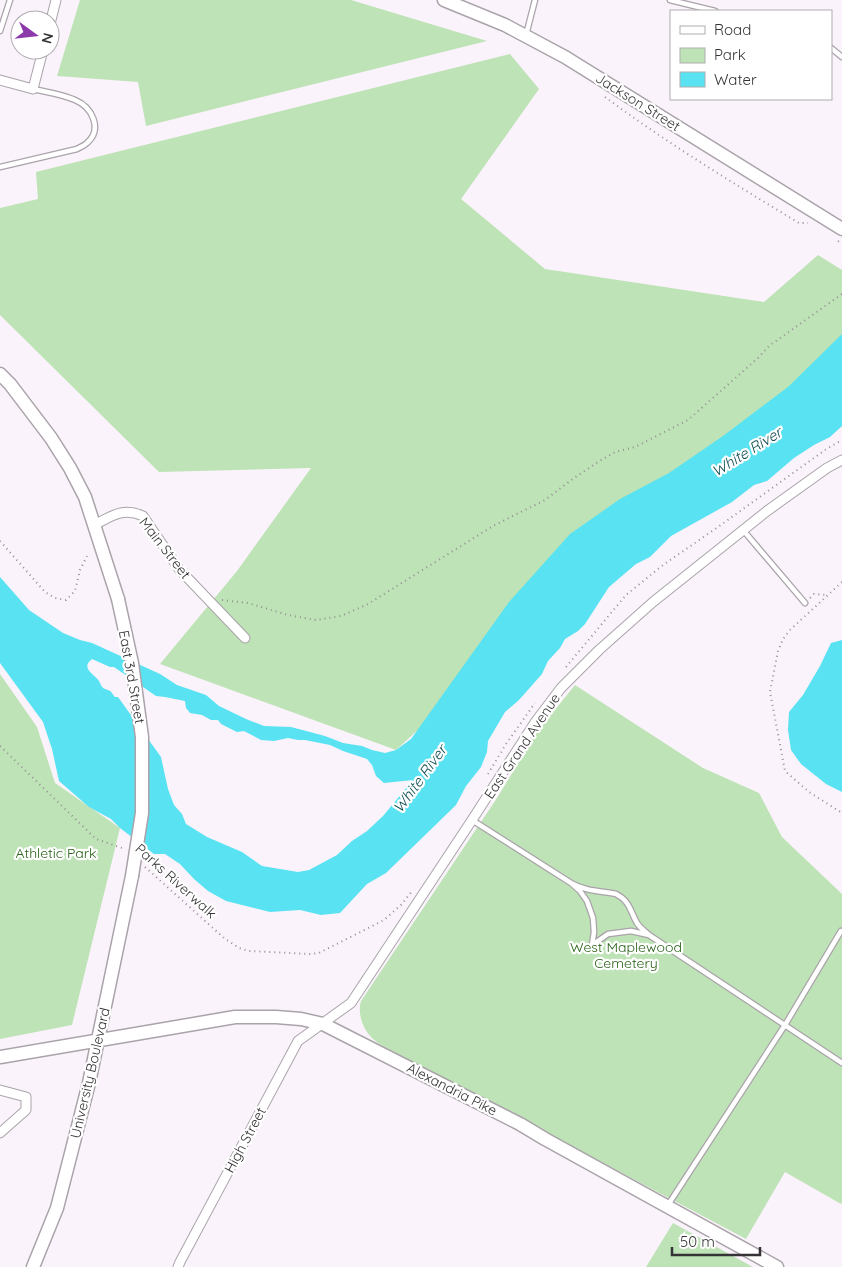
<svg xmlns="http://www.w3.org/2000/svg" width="842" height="1267" font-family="Quicksand,sans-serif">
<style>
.green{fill:#bee3b6}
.water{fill:#58e2f2;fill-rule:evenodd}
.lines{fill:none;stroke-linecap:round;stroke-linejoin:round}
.lane-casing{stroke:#aaa3aa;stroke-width:7}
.street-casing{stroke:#aaa3aa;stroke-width:11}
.secondary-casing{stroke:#aaa3aa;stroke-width:15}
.path{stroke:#948f94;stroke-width:2;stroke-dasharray:1 4;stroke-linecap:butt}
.lane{stroke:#fff;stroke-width:4.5}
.street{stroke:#fff;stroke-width:9}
.secondary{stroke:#fff;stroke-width:12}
.secondary-bridge-casing{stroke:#aaa3aa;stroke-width:15;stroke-linecap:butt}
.secondary-bridge{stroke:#fff;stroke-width:12}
.labels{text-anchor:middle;stroke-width:4.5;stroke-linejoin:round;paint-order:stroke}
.street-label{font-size:14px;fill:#363336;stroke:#fff}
.park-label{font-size:14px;fill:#276017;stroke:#fff}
.water-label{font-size:15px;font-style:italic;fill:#0e4c52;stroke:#fff}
</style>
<rect width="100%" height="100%" fill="#fbf3fb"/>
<path class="green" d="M80 0H351L487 41 146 126 138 82 57 76Z
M510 54 539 89 461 199 545 269 764 302 818 255 842 270V339L396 750 160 664 237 571 311 468 159 472 0 315V208L38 199 36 172Z
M0 674 37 727 55 783 120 828 72 1025 0 1039Z
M575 685 703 768 759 793 782 837 842 894V1202L841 1204 785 1172 746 1239 383 1046C380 1044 376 1042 373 1039 363 1030 357 1013 361 1001L497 798 537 732Z
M673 1223 753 1267H646Z"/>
<path class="water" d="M842 334V426L830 437 814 445 794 458 767 481 754 485 732 502 671 536 650 557 636 564 609 587 585 624 578 631 565 639 560 648 548 661 542 674 519 700 505 712 488 741 487 752 481 767 466 786 456 805 386 873 367 884 340 913 321 915 300 910 270 912 226 901 208 891 194 879 180 864 165 854H154L120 828 111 819 89 807 59 781 52 749 43 722 0 663V577L29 610 63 633 80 640 92 643 160 674 177 685 206 695 219 706 246 719 264 726 291 727 325 736 343 743 362 746 372 750 385 753 396 750 411 739 509 602 570 534 620 499 669 473 723 436 788 387ZM92 659 110 667H114L156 696 165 697 185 701 186 708 190 713 202 715 211 720H218L221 724 237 732 244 731 261 740 274 741 288 738 298 740H305L330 745 343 751 367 759 372 765 376 776 384 783 413 780 383 816 367 831 352 841 337 855 309 870 298 872 262 866 242 852 207 837 186 824 182 814 174 805 168 789 161 757 118 697H115C114 696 111 691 110 691 108 690 105 689 103 688 101 686 100 683 99 681 94 674 80 668 92 659Z
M842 640V792L826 784 801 764 791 750 788 730 789 712 803 695 820 666 831 643Z"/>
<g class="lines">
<g class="lane-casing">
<path id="lane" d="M670 0 715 11
M0 31 10 0
M526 35 535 0
M831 48 842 57
M0 167 77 149C80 147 84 146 87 143 103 129 92 107 75 100 62 94 46 92 33 89
M743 530 805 603
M472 820 571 883
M592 945 594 932 593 918 587 901 580 891 571 883C585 891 600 891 616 894 630 901 630 911 637 923 640 928 645 931 649 935L842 1063
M592 945 608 934 631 931 649 935
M668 1205 785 1025 841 931"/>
</g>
<g class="street-casing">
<path id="street" d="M50 24 56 0
M0 80 33 89 43 50
M94 525C112 516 123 507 143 516L179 569 245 638
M0 1090 26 1097V1110L0 1133
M178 1267 180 1262 298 1041 351 1003 472 820 536 721 561 688 599 650 653 602 767 511 827 468 842 460"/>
</g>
<g class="secondary-casing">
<path id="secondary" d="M444 0 505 25 565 57 842 229
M0 374 10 384 51 438 70 468 85 497 118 599
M0 1057 235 1017H276L301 1019 323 1024 520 1124 545 1139 777 1267
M33 1267 57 1208 89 1083 132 876"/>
</g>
<path class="path" d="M605 97C667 143 733 183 799 223H808
M838 241 842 244
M0 541 45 592 55 598 66 600 75 591 80 570 87 556
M842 582 790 630 783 639 778 651 770 692 785 771 809 792 842 813
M810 598 814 594 828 595
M222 600 248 603 288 615 316 620 341 616 368 604 493 526 545 500 574 478 598 462 615 452 635 447 688 420 758 358 769 346 842 294
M566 667 626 595 663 565 718 527 825 450 842 440
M0 746 96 839 125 849
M488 774 506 744 535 703
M145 867 224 938 239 948 249 951 311 954 319 953 384 920 402 904 412 891"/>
<use href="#lane" class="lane"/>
<use href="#street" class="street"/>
<use href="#secondary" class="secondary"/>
<g class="secondary-bridge-casing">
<path id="secondary-bridge" d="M118 599 132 663 142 737V813L132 876"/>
</g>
<use href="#secondary-bridge" class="secondary-bridge"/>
</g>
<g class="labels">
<g class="street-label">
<text transform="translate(638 102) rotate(32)" y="5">Jackson Street</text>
<text transform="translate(165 548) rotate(52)" y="5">Main Street</text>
<text transform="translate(132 677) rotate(80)" y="5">East 3rd Street</text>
<text transform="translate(522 746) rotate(-56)" y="5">East Grand Avenue</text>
<text transform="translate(176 881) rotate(42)" y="5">Parks Riverwalk</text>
<text transform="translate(90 1073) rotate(-77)" y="5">University Boulevard</text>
<text transform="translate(452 1089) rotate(27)" y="5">Alexandria Pike</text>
<text transform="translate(245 1140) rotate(-62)" y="5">High Street</text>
</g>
<g class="park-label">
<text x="56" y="858">Athletic Park</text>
<text x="626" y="952">West Maplewood<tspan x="626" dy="16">Cemetery</tspan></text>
</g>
<g class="water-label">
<text transform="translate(747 452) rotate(-32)" y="5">White River</text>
<text transform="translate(420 779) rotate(-54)" y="5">White River</text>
</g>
</g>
<rect x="670" y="10" width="162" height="90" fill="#ffffff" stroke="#afadaf"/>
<rect x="680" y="26" width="25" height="8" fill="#ffffff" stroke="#afadaf"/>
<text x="714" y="35" font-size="15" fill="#363336">Road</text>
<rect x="680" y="48" width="25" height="15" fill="#bee3b6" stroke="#afadaf"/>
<text x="714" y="60" font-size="15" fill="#363336">Park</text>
<rect x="680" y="72" width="25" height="15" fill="#58e2f2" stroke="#afadaf"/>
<text x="714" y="85" font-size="15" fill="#363336">Water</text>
<g transform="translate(35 35) rotate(105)"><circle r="24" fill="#ffffff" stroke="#afadaf"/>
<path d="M0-4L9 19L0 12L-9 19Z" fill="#8c3aa9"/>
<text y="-8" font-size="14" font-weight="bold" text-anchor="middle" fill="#363336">N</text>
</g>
<path d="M672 1247v8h88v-8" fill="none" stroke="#363336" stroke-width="2.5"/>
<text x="680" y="1247" font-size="15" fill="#363336" stroke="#ffffff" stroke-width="4" paint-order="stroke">50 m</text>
</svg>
